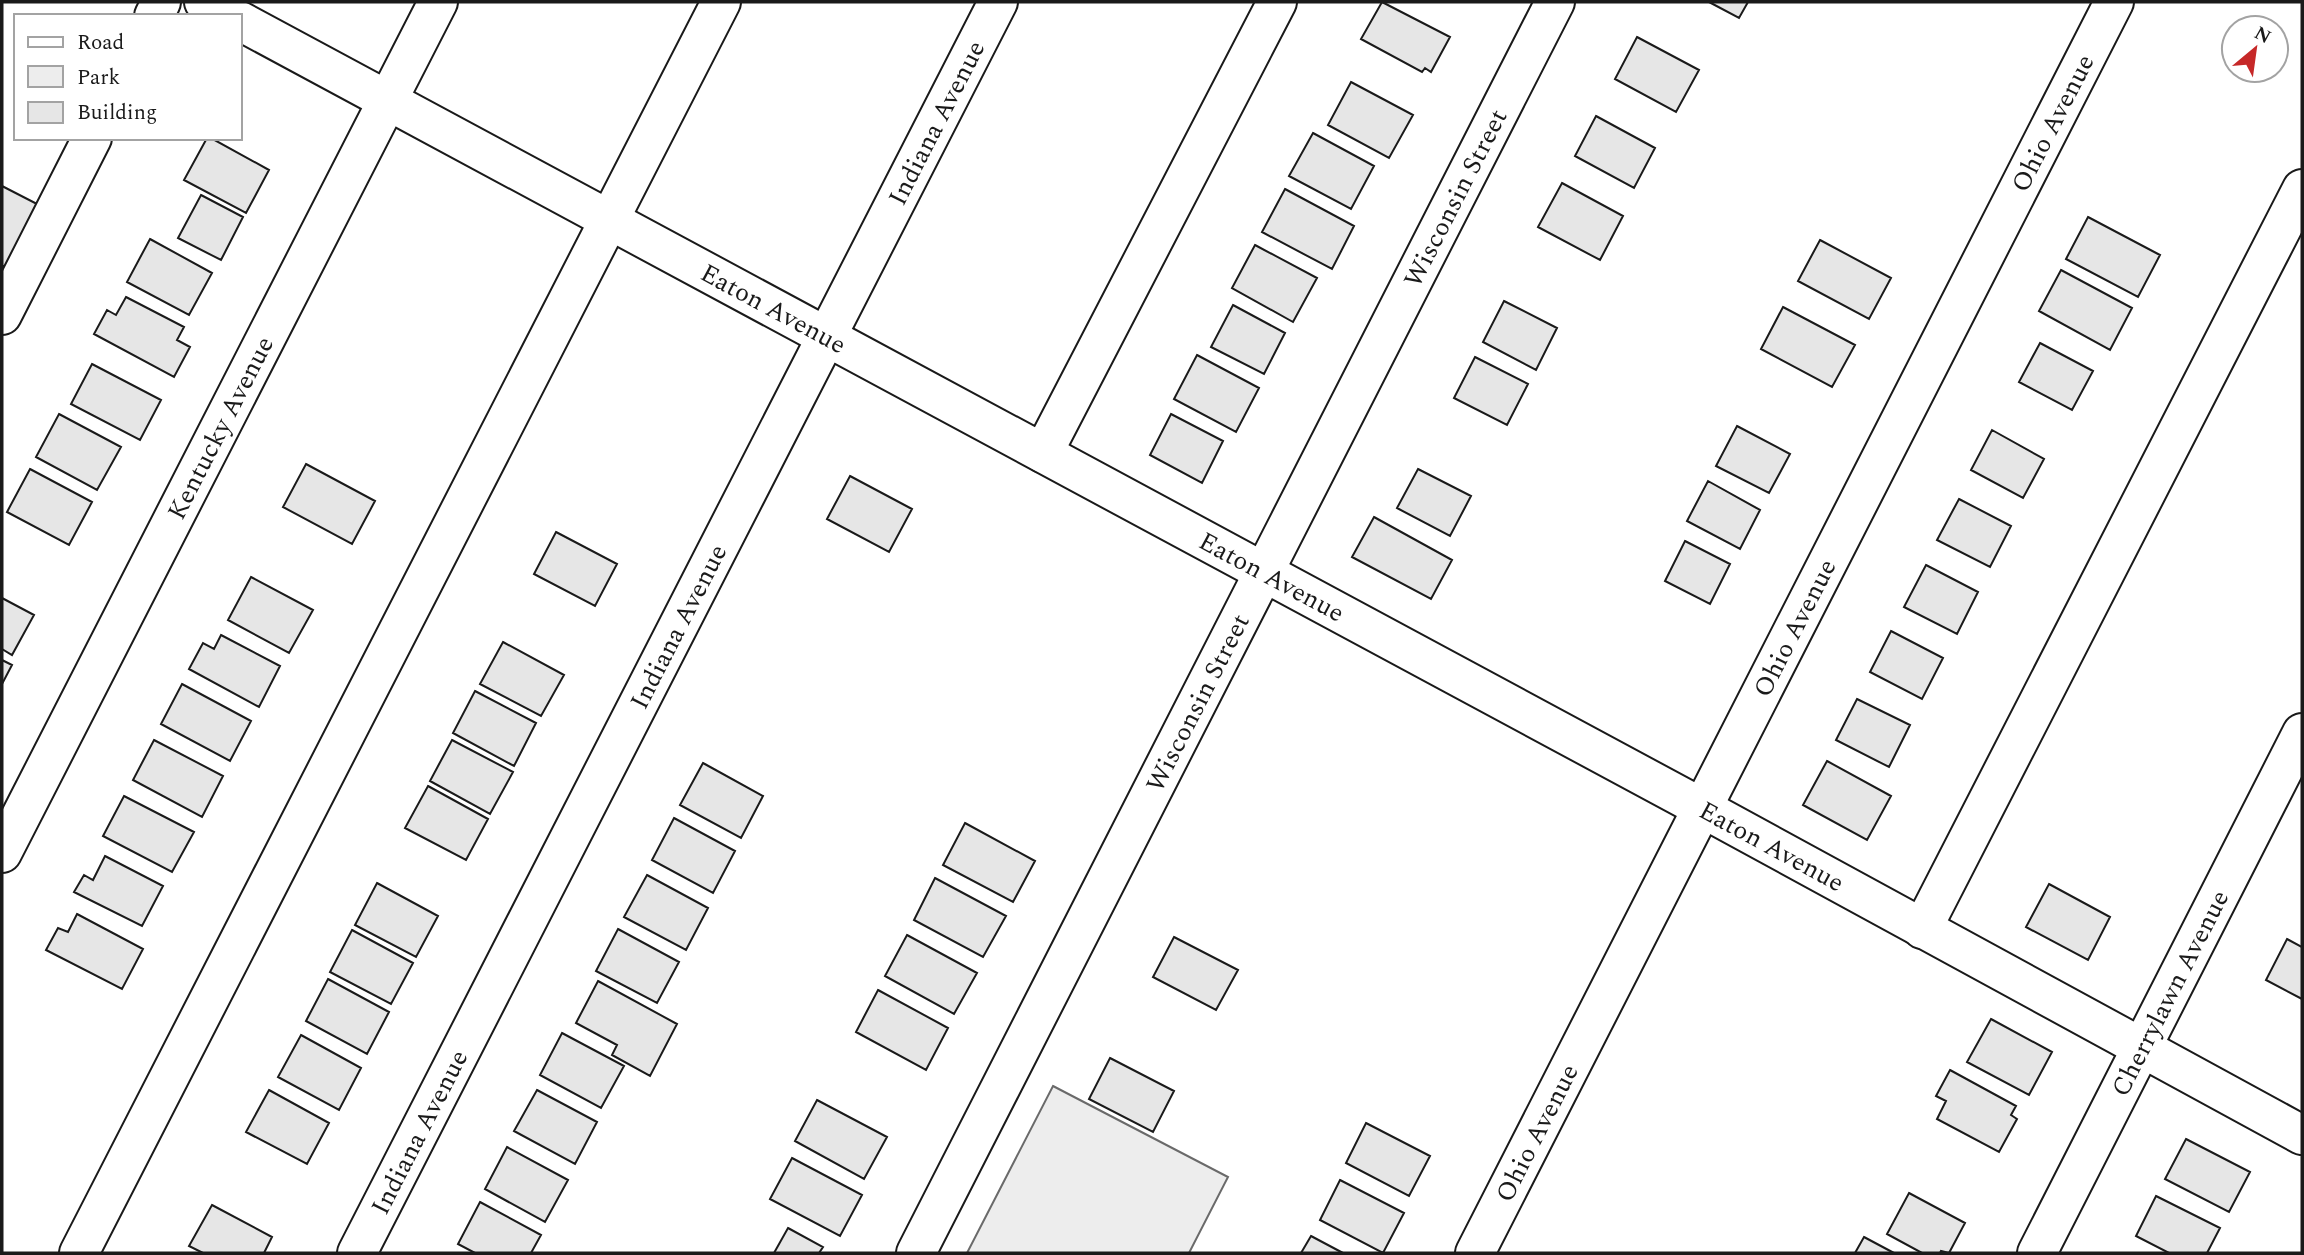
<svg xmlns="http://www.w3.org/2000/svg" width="2304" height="1255" font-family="Spectral,serif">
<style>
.green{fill:#ededed;stroke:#6a6a6a;stroke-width:2}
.building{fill:#e6e6e6;stroke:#1a1a1a;stroke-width:2}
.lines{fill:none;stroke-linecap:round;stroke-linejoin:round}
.minor-casing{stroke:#1a1a1a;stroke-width:42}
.minor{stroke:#fff;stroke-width:38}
.labels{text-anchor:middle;stroke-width:5;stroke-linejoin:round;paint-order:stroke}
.street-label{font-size:26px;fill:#1a1a1a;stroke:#fff}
</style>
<rect width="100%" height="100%" fill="#fff"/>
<path class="green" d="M1053 1086 1228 1177 1189 1253H967Z"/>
<path class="building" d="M1382 2 1450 37 1431 72 1425 68 1422 72 1361 39Z
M1709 2H1748L1739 18Z
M1637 37 1699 70 1676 112 1615 79Z
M1351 82 1413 115 1389 158 1328 125Z
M1596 116 1655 148 1634 188 1575 156Z
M1313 133 1374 166 1351 209 1289 176Z
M207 138H211L269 170 246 213 184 180Z
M1562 183 1623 216 1600 260 1538 227Z
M2 186 39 205 7 268 2 265Z
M1285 189 1354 226 1332 269 1262 232Z
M201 195 243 217 221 260 178 238Z
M2088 217 2160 255 2138 297 2066 259Z
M150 239 212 273 189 315 127 282Z
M1820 240 1891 278 1869 319 1798 281Z
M1255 245 1317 278 1293 322 1232 288Z
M2061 270 2132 308 2110 350 2039 311Z
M126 297 184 327 177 340 190 347 174 377 94 334 107 310 116 315Z
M1504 301 1557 328 1536 370 1483 342Z
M1233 305 1285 333 1264 374 1211 347Z
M1783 307 1855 345 1832 387 1761 349Z
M2040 343 2093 371 2072 410 2019 382Z
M1197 355 1259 388 1236 432 1174 399Z
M1475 357 1528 384 1507 425 1454 398Z
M92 364 161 400 140 440 71 404Z
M59 414 121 447 97 490 36 457Z
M1171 414 1223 441 1202 483 1150 455Z
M1737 426 1790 454 1769 493 1716 466Z
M1992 430 2044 459 2023 498 1971 470Z
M306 464 375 501 352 544 283 507Z
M30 469 92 502 69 545 7 512Z
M1418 469 1471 496 1450 536 1397 508Z
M850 476 912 509 889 552 827 519Z
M1708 481 1760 510 1740 549 1687 521Z
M1959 499 2011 526 1990 567 1937 540Z
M1374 517 1452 560 1431 599 1352 557Z
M556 532 617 564 595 606 534 574Z
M1685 541 1730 564 1710 604 1665 581Z
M1926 565 1978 592 1957 634 1904 607Z
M251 577 313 610 289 653 228 620Z
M2 598 34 615 12 655 2 649Z
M1891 631 1943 658 1922 699 1870 672Z
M221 635 280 666 259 707 189 669 203 643 214 649Z
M503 642 564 675 541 716 480 684Z
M2 660 12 665 2 684Z
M182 684 251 721 230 761 161 724Z
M475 691 536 723 514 766 453 733Z
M1857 699 1910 725 1889 767 1836 740Z
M154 740 223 776 202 817 133 780Z
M452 740 513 772 490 814 430 781Z
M1827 761 1891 796 1867 840 1803 805Z
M703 763 763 796 741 838 680 805Z
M428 786 488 819 466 860 405 828Z
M124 796 194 832 172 872 103 836Z
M674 818 735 851 713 893 652 860Z
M965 823 1035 861 1013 902 943 865Z
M105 856 163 886 142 926 74 892 84 875 93 880Z
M647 875 708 908 686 950 624 917Z
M935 878 1006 916 983 957 914 920Z
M377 883 438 916 416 957 355 925Z
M2049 884 2110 917 2088 960 2026 927Z
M77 914 143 949 122 989 46 950 58 928 68 932Z
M618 929 679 962 657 1003 596 971Z
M352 930 413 963 391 1004 330 972Z
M907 935 977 973 954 1014 885 976Z
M1174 937 1238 970 1216 1010 1153 977Z
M2287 939 2302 947V999L2266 980Z
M328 979 389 1012 367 1054 306 1021Z
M598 981 677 1024 650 1076 612 1055 617 1045 576 1023Z
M878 990 948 1028 926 1070 856 1032Z
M1991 1019 2052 1052 2029 1095 1967 1062Z
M562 1033 624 1066 601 1108 540 1075Z
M301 1035 361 1068 339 1110 278 1077Z
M1110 1058 1174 1091 1153 1132 1089 1099Z
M1950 1070 2016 1106 2011 1115 2017 1119 1999 1152 1937 1119 1946 1101 1936 1096Z
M269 1090 329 1123 307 1164 246 1132Z
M537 1090 597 1122 575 1164 514 1131Z
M817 1100 887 1137 864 1179 795 1141Z
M1366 1123 1430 1156 1409 1196 1346 1163Z
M2186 1139 2250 1172 2229 1212 2165 1179Z
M507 1147 568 1180 545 1222 485 1189Z
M792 1158 862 1195 840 1236 770 1199Z
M1340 1180 1404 1213 1383 1253 1320 1220Z
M1909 1193 1965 1223 1949 1253 1941 1251 1940 1253H1922L1887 1234Z
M2156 1196 2220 1228 2207 1253H2169L2136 1236Z
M480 1202 541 1235 531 1253H475L458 1244Z
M212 1205 272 1237 264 1253H203L189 1246Z
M788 1228 823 1247 819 1253H774Z
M1311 1236 1343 1253H1301Z
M1864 1237 1894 1253H1855Z"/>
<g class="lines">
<g class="minor-casing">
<g id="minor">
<path d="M204 2 230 16"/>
<path d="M154 16 161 2"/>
<path id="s1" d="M240 21 1704 809 2302 1135"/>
<path d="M2 315 92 138"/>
<path d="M1043 453 1277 2"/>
<path id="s2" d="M2 853 438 2"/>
<path d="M1922 929 2302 189"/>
<path d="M79 1253 721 2"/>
<path id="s3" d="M357 1253 998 2"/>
<path id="s4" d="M916 1253 1555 2"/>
<path id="s5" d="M1475 1253 2114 2"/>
<path id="s6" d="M2037 1253 2302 733"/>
</g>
</g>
<use href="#minor" class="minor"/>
</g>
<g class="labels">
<g class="street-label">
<text dy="9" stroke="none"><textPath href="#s5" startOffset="1269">Ohio Avenue</textPath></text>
<text dy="9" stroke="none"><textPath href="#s3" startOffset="1270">Indiana Avenue</textPath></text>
<text dy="9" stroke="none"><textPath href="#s4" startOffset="1185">Wisconsin Street</textPath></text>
<text dy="9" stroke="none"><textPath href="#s1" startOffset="606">Eaton Avenue</textPath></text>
<text dy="9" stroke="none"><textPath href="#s2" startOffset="478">Kentucky Avenue</textPath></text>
<text dy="9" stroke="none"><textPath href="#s1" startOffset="1172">Eaton Avenue</textPath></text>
<text dy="9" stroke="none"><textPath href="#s3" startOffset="704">Indiana Avenue</textPath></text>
<text dy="9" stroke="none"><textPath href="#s5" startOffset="702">Ohio Avenue</textPath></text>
<text dy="9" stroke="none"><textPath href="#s4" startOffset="618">Wisconsin Street</textPath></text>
<text dy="9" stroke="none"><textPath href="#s1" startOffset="1740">Eaton Avenue</textPath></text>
<text dy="9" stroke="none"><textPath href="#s6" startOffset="292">Cherrylawn Avenue</textPath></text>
<text dy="9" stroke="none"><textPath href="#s3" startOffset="136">Indiana Avenue</textPath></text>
<text dy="9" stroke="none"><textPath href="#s5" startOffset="135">Ohio Avenue</textPath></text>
</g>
</g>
<rect width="2304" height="1255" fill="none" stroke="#1a1a1a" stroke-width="7"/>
<rect x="14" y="14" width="228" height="126" fill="#ffffff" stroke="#a3a3a3" stroke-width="2"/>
<rect x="28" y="37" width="35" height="10" fill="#ffffff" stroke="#a3a3a3" stroke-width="2"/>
<text x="77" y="49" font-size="21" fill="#1a1a1a">Road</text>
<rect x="28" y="66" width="35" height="21" fill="#ededed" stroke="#a3a3a3" stroke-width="2"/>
<text x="77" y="84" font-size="21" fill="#1a1a1a">Park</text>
<rect x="28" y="102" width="35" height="21" fill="#e6e6e6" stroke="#a3a3a3" stroke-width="2"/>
<text x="77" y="119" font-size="21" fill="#1a1a1a">Building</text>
<g transform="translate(2255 49) rotate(29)"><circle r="33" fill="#ffffff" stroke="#a3a3a3" stroke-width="2"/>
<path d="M0-5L12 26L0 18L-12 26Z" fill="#c62828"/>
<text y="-10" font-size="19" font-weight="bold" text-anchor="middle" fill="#1a1a1a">N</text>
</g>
</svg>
